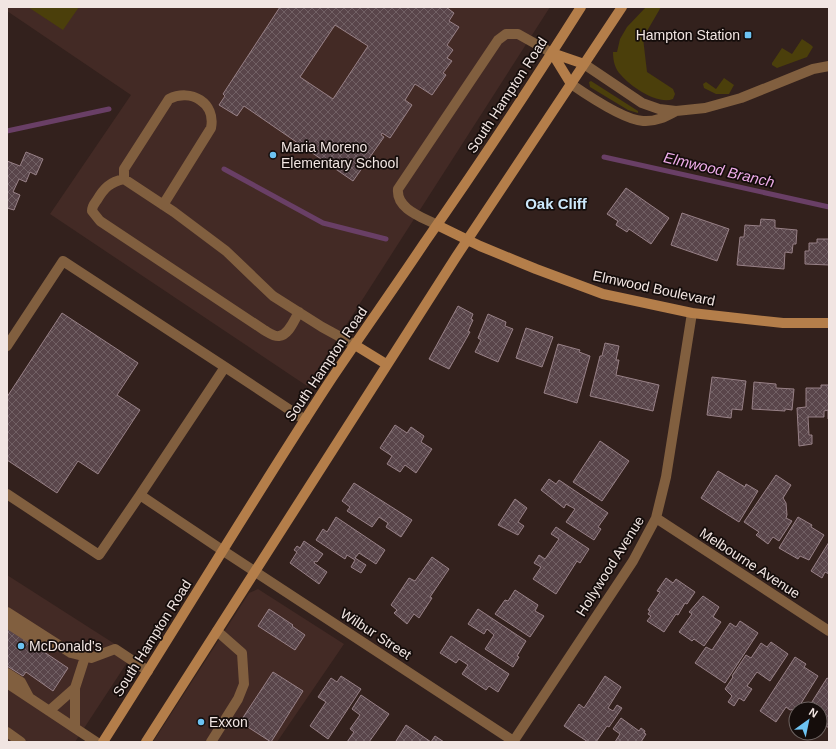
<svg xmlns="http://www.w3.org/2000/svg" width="836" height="749" font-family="Arial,sans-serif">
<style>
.built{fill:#432a25}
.grass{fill:#4b3f0b}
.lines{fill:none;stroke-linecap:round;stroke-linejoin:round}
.stream{stroke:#693f66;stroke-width:5}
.building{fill:url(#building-cross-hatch);stroke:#988187;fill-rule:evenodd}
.lane{stroke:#815f3f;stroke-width:10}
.street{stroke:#815f3f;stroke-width:10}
.secondary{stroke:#b47e4a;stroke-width:10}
.poi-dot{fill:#6cc3f2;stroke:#150d0b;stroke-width:1.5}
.labels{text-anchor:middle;stroke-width:3.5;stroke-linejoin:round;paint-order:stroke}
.poi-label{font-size:14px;fill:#f1e5e2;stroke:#150d0b;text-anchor:start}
.street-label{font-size:14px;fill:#f1e5e2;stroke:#150d0b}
.water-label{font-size:15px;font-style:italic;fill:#edabe8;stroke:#150d0b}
.neighbourhood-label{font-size:15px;font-weight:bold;fill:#cce9fc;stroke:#150d0b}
</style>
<defs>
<pattern id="building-cross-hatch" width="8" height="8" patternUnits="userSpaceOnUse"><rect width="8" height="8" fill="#59454a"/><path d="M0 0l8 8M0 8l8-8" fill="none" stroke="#716064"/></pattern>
</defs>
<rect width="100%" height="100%" fill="#33211d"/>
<path class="built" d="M7 7H550L307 386 50 214 131 95 7 11Z
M7 575 132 655 75 742H7Z
M258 589 344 644 277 742H153L249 593Z"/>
<path class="grass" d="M28 7H79L63 30Z
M646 7H661L643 38 647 72 673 89 675 94 673 99C658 105 631 87 621 75 615 69 613 61 613 52H617L620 39 627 27Z
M802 39 811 45 813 47 807 57 777 68 772 65V63L782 48 792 54Z
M724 78 734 85 729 94H716L704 88 703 84 706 82 716 89Z
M591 81 638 111V113L628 110 590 87 589 82Z"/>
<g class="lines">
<path class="stream" d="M7 131 109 109
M604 157 829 207
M224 169 323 223 386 239"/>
</g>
<path class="building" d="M280 7H446L454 13 449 21 459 27 447 45 453 50 447 58 452 61 443 73 446 75 432 95 415 84 405 100 412 105 390 138 382 133 381 135 384 137 353 181 244 106 237 116 219 105 225 96 223 94ZM335 25 368 46 333 99 300 77Z
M26 152 43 159 36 175 30 172 26 182 19 179 13 192 20 195 14 210 7 208V161L20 166Z
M626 188 669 218 651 244 629 229 627 232 616 225 618 221 607 214Z
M682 213 729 229 717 261 671 245Z
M761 219 775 220V228L797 230 796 244H793L792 253 785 252 784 269 737 265 740 237H744L745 225 760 226Z
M817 239H829V265L805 264V251H809V243H817Z
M458 306 473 314 471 319 473 320 468 331 470 332 449 369 429 359Z
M62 313 138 363 117 395 140 410 98 474 78 461 57 493 7 460V397Z
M488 314 506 322 505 326 513 329 498 362 475 352 481 340 478 338Z
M526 328 553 337 542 367 516 358Z
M605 343 619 346 616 360H619L616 375 659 385 653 411 590 396 600 356H602Z
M558 344 580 350 579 352 590 356 577 403 544 393Z
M712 377 746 381 742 410 732 409 731 418 707 415Z
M754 382 776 384V388L794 389 792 410 785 409V411L752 409Z
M821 385H829V419H828V410L824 411V417H808L809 435H812V444L799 446 797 408 806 407V388H821Z
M395 425 407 433 411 427 424 436 421 442 432 449 416 473 405 465 400 472 387 464 392 456 380 448Z
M600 441 629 461 602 501 573 482Z
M718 471 745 487 746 484 758 491 739 522 701 498Z
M776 475 791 485 783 498 786 503 787 515 786 518 792 521 779 541 773 537 768 544 756 535 759 532 744 522Z
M549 479 556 484 559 480 608 513 598 527 601 529 594 540 566 522 575 509 566 504 564 508 541 490Z
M354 483 412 520 401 537 386 527 388 523 379 517 372 527 347 511 350 507 342 501Z
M515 499 527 508 518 522 524 526 518 535 498 525Z
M336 517 385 550 376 564 359 553 355 558 366 565 361 573 351 567 355 560 347 555 345 559 316 540 323 529 327 532Z
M798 517 812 525 811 527 824 535 809 560 800 556 798 559 779 548Z
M556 527 589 549 580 563 577 561 556 594 533 579 541 567 534 563 539 555 545 559 559 539 551 534Z
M304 541 323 554 317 562 315 561 314 563 327 572 319 584 290 563 297 552 294 550 297 546 300 548Z
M829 542V574L825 572 822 578 811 571Z
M432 557 449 569 430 597 432 598 419 618 414 614 407 624 394 613 397 610 391 605 409 578 415 581Z
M666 578 673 583 676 579 695 592 687 604 685 603 678 615 676 614 664 632 647 621 651 616 648 614 650 611 648 610 660 592 657 591Z
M515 590 538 605 535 611 544 616 530 637 495 614 505 600 508 601Z
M703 596 719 607 713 617 721 622 704 646 694 639 692 641 679 632 692 614 689 612Z
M269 609 293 625 292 626 305 635 295 650 258 626Z
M478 609 526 641 517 656 519 657 513 667 485 649 494 635 487 629 484 634 468 624Z
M740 621 758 633 725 683 695 663 706 647 712 650 730 623 736 627Z
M7 627 68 668 53 691 26 672 23 676 7 666Z
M451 636 509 674 498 692 489 686 486 690 462 674 468 665 459 659 456 663 440 653Z
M771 642 788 654 770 681 757 672 747 686 752 689 744 701 739 698 734 706 728 702 732 696 725 689 733 677 732 676 746 655 751 658 761 643 767 647Z
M795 657 806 664 804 667 818 676 800 705 795 709 790 710 786 707 776 722 760 711Z
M273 672 303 691 271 742 240 722Z
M341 676 361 689 328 739 310 726 326 702 318 697 331 678 337 682Z
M605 676 621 687 608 708 613 711 617 705 622 708 609 727 607 726 596 742H588L564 726 579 704 584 708Z
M827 678 829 679V728L820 722V709H803L807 703 810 705Z
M361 695 389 714 369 742H347L354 732 350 729 360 715 352 709Z
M621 718 639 731 641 728 645 731 644 733 646 734 641 742H615L620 734 613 729Z
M406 725 431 742 435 736 444 742H398L396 741Z"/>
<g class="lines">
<path class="lane" d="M584 64 642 103 659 109 676 111 705 108 741 98 813 69 829 66
M571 84C587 95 624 120 643 121 655 122 665 117 676 111
M124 179V169L169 99C191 88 216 103 211 128L163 205
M437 225C422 217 396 209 398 189L498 40 506 34H518L552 53
M299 312C294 320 289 335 279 336 274 337 268 332 264 330L100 221 92 211C92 206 94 204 97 200 104 188 110 182 124 179L174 212 226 251 273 296 322 327 355 345
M7 346 63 261 225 367
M7 494 99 555 140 495
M222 550 140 495 225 367 305 420
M7 612 71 653 91 658 115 649 148 671
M7 623 27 636 46 647 53 642
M7 673 21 682 29 697
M7 683 96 742
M75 688V728
M49 711 75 688 85 657
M7 732 21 742
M211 742 238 699 244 684 242 653 217 631"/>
<path class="street" d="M656 518 829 631
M222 550 515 742
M513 742 633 561 656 518 666 477 692 313"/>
<path class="secondary" d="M552 53 571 84
M552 53 584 64
M437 225 480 246 536 269 603 294 692 313 783 323H829
M355 345 386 364
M103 742C179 623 251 502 328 384 360 336 393 290 425 242 479 165 531 86 581 7
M146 742 456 257 622 7"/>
</g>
<g class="poi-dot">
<rect x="744" y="31" width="8" height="8" rx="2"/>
<circle cx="273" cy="155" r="4"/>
<circle cx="21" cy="646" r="4"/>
<circle cx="201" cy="722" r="4"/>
</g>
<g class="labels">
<g class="poi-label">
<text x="740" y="40" text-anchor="end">Hampton Station</text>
<text x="281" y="152">Maria Moreno<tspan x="281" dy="16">Elementary School</tspan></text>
<text x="29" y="651">McDonald's</text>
<text x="209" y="727">Exxon</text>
</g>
<g class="street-label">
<text transform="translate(507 95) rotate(-57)" y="5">South Hampton Road</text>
<text transform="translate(654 288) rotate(12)" y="5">Elmwood Boulevard</text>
<text transform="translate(326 364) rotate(-56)" y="5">South Hampton Road</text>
<text transform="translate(750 563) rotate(33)" y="5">Melbourne Avenue</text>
<text transform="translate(610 566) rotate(-58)" y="5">Hollywood Avenue</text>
<text transform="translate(376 634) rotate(33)" y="5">Wilbur Street</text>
<text transform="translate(152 638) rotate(-58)" y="5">South Hampton Road</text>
</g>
<g class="water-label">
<text transform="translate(719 170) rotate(13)" y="5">Elmwood Branch</text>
</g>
<g class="neighbourhood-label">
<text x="556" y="209">Oak Cliff</text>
</g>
</g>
<rect width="836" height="749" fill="none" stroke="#f1e5e2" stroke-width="16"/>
<g transform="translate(808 721) rotate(33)"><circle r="19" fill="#150d0b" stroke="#6d6361"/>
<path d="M0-3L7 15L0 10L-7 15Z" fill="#6cc3f2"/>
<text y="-6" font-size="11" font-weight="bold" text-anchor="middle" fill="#f1e5e2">N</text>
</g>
</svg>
